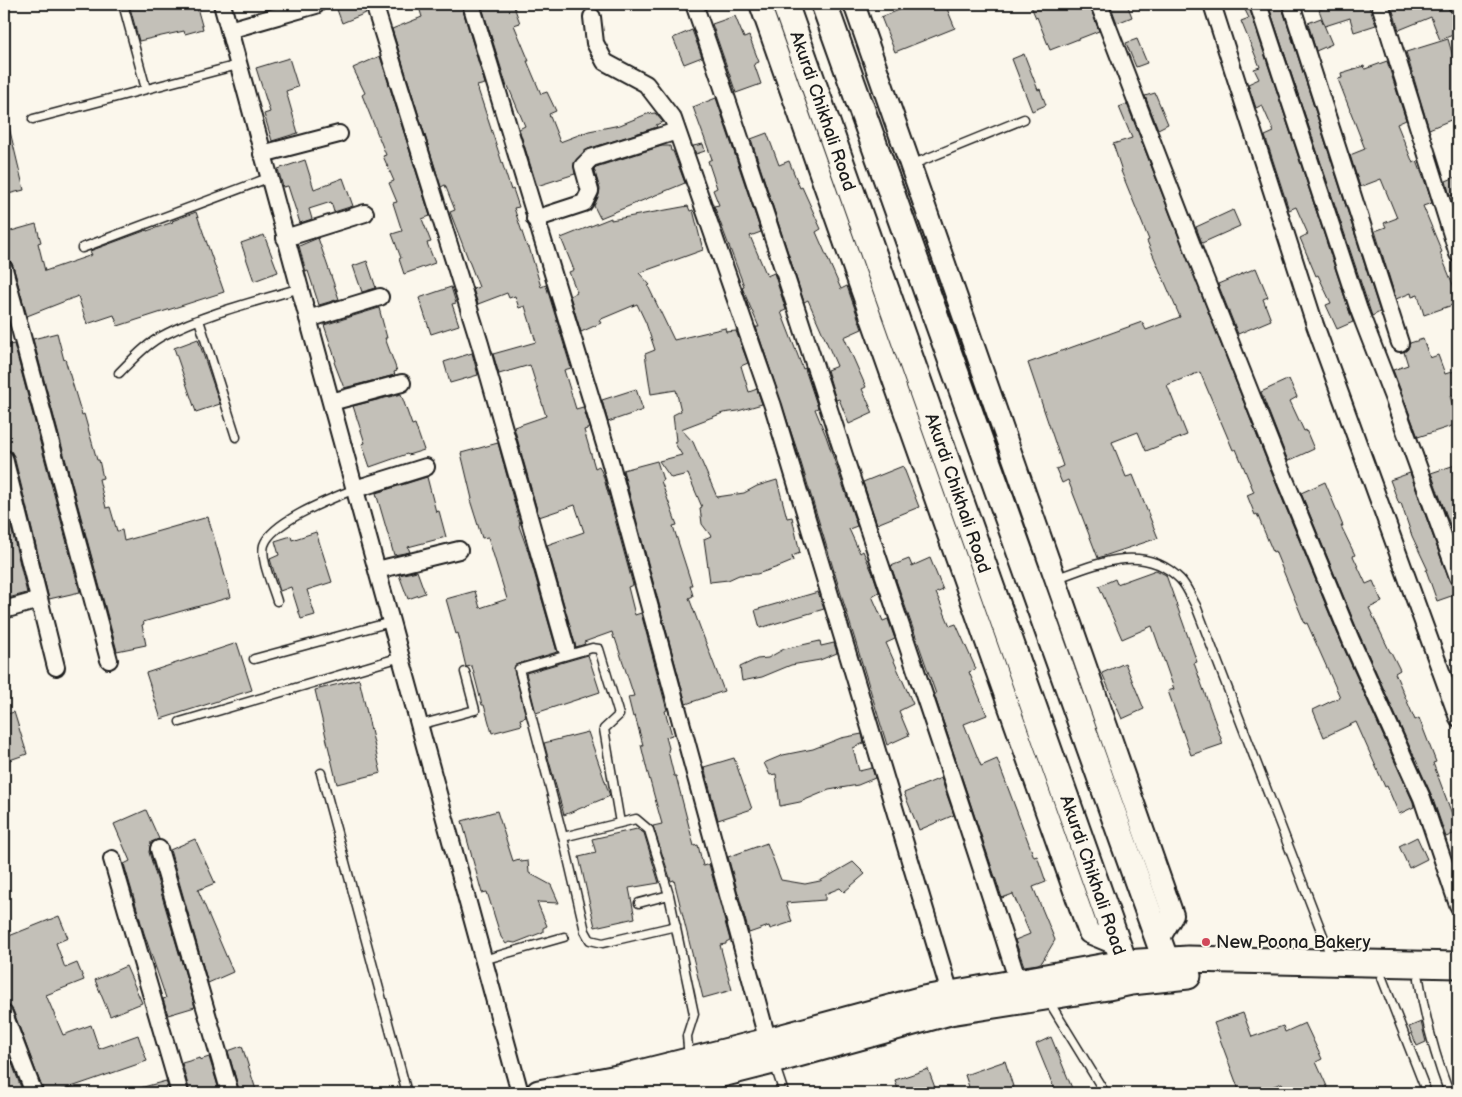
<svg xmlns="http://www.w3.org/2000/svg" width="1462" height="1097" font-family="'Balsamiq Sans',sans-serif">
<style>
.building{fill:#c3c0b8;stroke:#1c1c1c}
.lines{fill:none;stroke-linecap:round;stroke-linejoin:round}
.service-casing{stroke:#1c1c1c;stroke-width:11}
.minor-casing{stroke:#1c1c1c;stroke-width:20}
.tertiary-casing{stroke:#1c1c1c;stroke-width:24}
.primary-casing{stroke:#1c1c1c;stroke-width:29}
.service{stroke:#fbf7ec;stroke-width:8}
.minor{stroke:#fbf7ec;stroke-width:16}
.tertiary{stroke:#fbf7ec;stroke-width:20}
.primary{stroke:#fbf7ec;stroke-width:25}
.poi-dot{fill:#d1495b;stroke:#fbf7ec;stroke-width:2}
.labels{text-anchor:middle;stroke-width:4;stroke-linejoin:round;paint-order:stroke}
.street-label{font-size:18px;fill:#1c1c1c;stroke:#fbf7ec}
.poi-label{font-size:18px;fill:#1c1c1c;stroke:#fbf7ec;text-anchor:start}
</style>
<rect width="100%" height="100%" fill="#fbf7ec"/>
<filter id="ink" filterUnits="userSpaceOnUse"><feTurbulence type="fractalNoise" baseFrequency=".02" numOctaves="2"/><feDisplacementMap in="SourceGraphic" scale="10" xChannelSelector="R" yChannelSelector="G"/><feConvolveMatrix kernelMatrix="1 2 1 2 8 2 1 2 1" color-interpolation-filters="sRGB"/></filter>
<g filter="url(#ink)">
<path class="building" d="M129 4H196L203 29 185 34 184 31 139 41Z
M335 4H364L366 13 342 23Z
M418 4H461L485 84 477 86 511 190 513 189 519 207 514 208 527 247H529L541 287 546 285 571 368 564 370 576 409 583 407 590 428 584 430 595 468 599 466 603 475 633 585 628 587 635 615 641 613 667 710 665 711 672 735 666 737 669 748 668 751 674 776H676L694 846 698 845 703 866 709 864 730 940 726 942V944L720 945 732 990 703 998 674 880 671 881 653 826 662 824 647 770 641 745H643L635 716 633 717 628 697 634 696 615 638 614 639 612 632 584 642 585 644 576 647 547 545 584 532 575 505 539 517 514 427 546 416 530 365 499 374 493 354 536 342 525 306 519 308 515 296 509 298 507 293 478 304 473 289 479 287 450 212 455 210 445 185 441 187 392 29 422 17Z
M481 4H513L520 23 514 25 529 61H527L541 94 547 92 556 111 549 114 560 142 589 131 620 125 647 114 655 113 663 122 656 125 657 127 588 149 574 163 575 174 537 186 519 129 525 126 508 86 507 87Z
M915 4H945L955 28 895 52 881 17Z
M1030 4H1089L1099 31 1050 50 1037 17 1036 18Z
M1110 4H1127L1132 17 1117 23Z
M1242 4H1248L1353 322 1337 329 1326 305 1331 303 1318 275 1316 276 1300 238 1308 234 1296 207 1289 210 1265 136 1274 132 1262 105 1256 108 1248 84 1259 79 1254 69 1260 67 1241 21 1249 18Z
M1268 4H1281L1380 312 1372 316Z
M1338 4H1368L1376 25 1354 32 1350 18 1325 26 1319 10Z
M1401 4H1447L1449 10 1454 15 1458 26V33L1440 40 1431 17 1399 30 1392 8Z
M735 16 744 38 749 36 759 62 754 64 761 84 736 93 712 24Z
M1321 18 1332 44 1316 51 1308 23Z
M692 30 702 57 684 64 673 38Z
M1137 39 1147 63 1136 67 1126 43Z
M1448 39 1454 60 1458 59V117L1429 129 1406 52Z
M1024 54 1038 90 1040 89 1046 105 1032 111 1012 59Z
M380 56 430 216 422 219 431 242 427 243 435 263 404 274 399 259 401 258 392 234 402 231 393 203 397 202 389 183 394 181 383 156 386 155 362 95 365 93 353 68Z
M289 58 298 87 286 91 298 133 272 141 264 114 270 112 256 68Z
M1387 61 1406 120 1397 124 1413 163 1417 161 1425 182 1432 203 1423 206 1442 252 1440 253 1454 287 1458 286V303L1424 315 1418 295 1412 297 1411 293 1396 299 1375 231 1386 227 1384 223 1397 218 1381 179 1360 187 1350 155 1365 149 1338 79 1342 78 1341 73 1364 66 1365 69Z
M1155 93 1168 124 1158 129 1145 96Z
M716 98 761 232 750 236 767 276 774 273 786 310 781 312 803 369 805 368 806 372 818 408 815 409 826 436 857 526 849 529 860 553 863 551 873 574 879 592 872 596 883 621 888 619 895 639 886 643 913 704 899 711 909 735 887 745 798 453 756 327H759L743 290 742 287 744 286 714 206 719 205 713 190 717 188 708 161 712 159 693 107Z
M1127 104 1270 469 1341 642 1413 802 1414 807 1399 814 1387 786 1385 787 1356 722 1324 737 1313 710 1340 697 1307 623 1305 624 1275 551 1273 552 1257 514 1255 515 1247 495 1254 492 1236 449 1233 450 1200 372 1167 385 1187 435 1146 451 1138 432 1112 442 1126 477 1133 475 1158 538 1098 558 1068 480 1062 483 1056 469 1063 466 1028 363 1142 322 1146 330 1180 317 1147 241 1149 240 1121 171H1122L1113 144 1132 138 1119 107Z
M9 127 24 190 4 195V128Z
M767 133 779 165 789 161 800 188 802 187 821 229 816 232 841 289 847 286 862 329 844 337 866 387 862 389 873 413 849 424 839 399 836 400 827 370 837 366 808 300 804 302 751 139Z
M703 144 705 151 696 154 693 146Z
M662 146H670L671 151H673L685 183 600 218 594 206 599 195 600 189 594 169 596 167Z
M305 160 314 189 343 178 353 206 334 212 331 202 309 209 312 219 300 223 288 186 283 187 278 169Z
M1458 176V194L1450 196 1446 181Z
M688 206 690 211 693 210 703 250 639 273 650 285 648 286 674 340 725 328 726 332 736 331 748 363 741 366 749 392 757 389 762 404 738 411 723 413 681 429 693 442 717 497 744 493 757 486 777 480 787 518 792 517 800 553 792 556 793 561 781 566 757 574 739 575 728 580 710 582 704 539 711 536 702 524 700 508 702 507 688 474 671 478 659 461 682 455 674 442 676 441 673 415 681 411 676 390 651 394 645 354 655 350 646 323 637 304 599 320 601 323 581 332 570 296 577 292 569 272 574 270 561 238 611 218V220Z
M1233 210 1240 226 1202 243 1196 227Z
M196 212 224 292 118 326 114 315 87 324 78 296 27 316 13 266 11 262 4 259V233L36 224 41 242 38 243 45 271 92 255 90 251 147 230V231L173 222 172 221Z
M264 235 278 272 254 281 241 243Z
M318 238 339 299 319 305 308 271 306 272 299 246Z
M367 261 376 288 362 292 353 266Z
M1256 268 1268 297 1263 299 1271 320 1238 334 1218 284Z
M451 287 456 303 452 304 459 325 431 334 419 298Z
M379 308 387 338H385L397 371 394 372 395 375 344 388 334 362 336 361 324 325Z
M57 333 64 360 65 359 82 415 84 414 97 460H99L103 478 99 479 106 508 110 507 117 531 122 530 124 541 208 517 231 597 143 622 144 624 142 625 146 645 117 651 33 339Z
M198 339 220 404 196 412 174 348Z
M1423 339 1430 358 1438 355 1445 374 1458 370V393L1450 396 1458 424 1418 437 1393 370 1408 365 1404 352 1408 349 1410 343Z
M14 344 80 592 49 599 14 456 11 451 4 448V346Z
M472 353 478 375 450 383 444 362Z
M1289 379 1297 397 1290 401 1304 431 1306 430 1314 449 1288 461 1261 392Z
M636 389 643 410 608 422 602 400Z
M401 394 412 425 415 424 424 450 408 455 407 454 370 467 362 444 365 443 353 406Z
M498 443 520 524 519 526 528 551 557 652 515 665 514 670 526 717 520 719 522 725 492 733 484 705H482L472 666 466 667 458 633 456 634 446 599 475 591 480 608 507 599 488 537 482 538 470 500 472 499 461 453Z
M657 461 663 480 661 481 677 525 673 526 692 585H690L693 596 689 598 724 691 686 704 623 470Z
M1458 464V540L1456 541 1431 473Z
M903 466 919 507 877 524 863 482Z
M1410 473 1449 580 1454 586 1457 594 1437 601 1426 570H1428L1412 536 1401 503 1399 504 1390 480Z
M427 477 436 512 439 511 446 537 408 547 410 552 394 555 376 493Z
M1325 482 1343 526H1341L1355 555 1353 556 1366 584 1373 581 1382 602 1369 608 1390 652H1391L1400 670 1395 673 1415 720 1419 718 1436 762 1433 763 1458 830V832L1446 837 1431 794 1359 634 1301 493Z
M4 498 27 593 8 598 4 581Z
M316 532 332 582 307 590 315 615 301 619 291 587 280 591 270 559 279 555 275 541 291 536 292 540Z
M930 558 943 590 936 593 950 626 956 624 976 669 969 672 987 715 964 724 981 766 997 759 1034 857 1037 856 1046 882 1033 887 1055 940 1042 962 1038 964 1024 966 1015 940 1030 934 1013 894 1002 898 934 694H936L891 566 909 559 912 566Z
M1156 570 1166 575 1197 662 1194 663 1223 744 1191 755 1168 691 1174 689 1152 626 1122 639 1099 586 1115 579 1117 584Z
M417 571 425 593 408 599 399 575Z
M818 592 824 609 760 628 755 610Z
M820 641 821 646 834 643 837 653 820 660 791 665 762 677 742 681 740 667 757 659 768 658 784 649Z
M237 643 252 690 161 719 146 673Z
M588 655 600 692 536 713 526 673Z
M1125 663 1144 709 1122 719 1102 673Z
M359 679 381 773 337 784 315 690Z
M14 712 27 754 4 762V715Z
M588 732 610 796 564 815 544 743Z
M862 734 864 743 853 748 859 771 872 768 875 778 858 785 829 790 800 802 780 806 776 774 770 775 764 763 783 755 813 749 841 738Z
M734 758 752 809 718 820 704 767Z
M941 778 954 815 919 830 904 793Z
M146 810 159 839 151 842 149 852 195 1007 168 1015 163 999 166 998 144 933 124 864 130 861 114 824Z
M497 811 513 861 519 859 521 862 528 861 529 873 551 885 559 903 537 902 547 926 543 928V932L515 943 509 942 506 944 501 937 487 892 482 893 462 821Z
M637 829 644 833 659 883 629 888 635 918 595 927 579 857 596 853 592 839Z
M1417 837 1427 859 1409 868 1399 846Z
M195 839 215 883 198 890 233 972 208 983 170 850Z
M767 843 781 880 805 884 820 881 853 862 865 874 844 892 840 888 825 894V900L786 903 792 922 770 929 769 926 749 933 728 857Z
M59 916 68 938 56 943 65 968 77 963 84 980 46 995 63 1035 91 1025 99 1049 138 1035 147 1061 54 1093H44L13 1010 10 1006 4 1004V938Z
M126 966 142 1003 110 1016 95 980Z
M1243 1013 1252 1037 1283 1026 1285 1032 1305 1023 1322 1059 1316 1062 1330 1093H1286L1282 1083 1255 1093H1240L1214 1023Z
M1421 1022 1426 1042 1417 1046 1409 1027Z
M1051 1037 1074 1093H1056L1036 1044Z
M4 1042 23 1093H4Z
M242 1046 257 1093H240L228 1051Z
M209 1057 220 1093H190L182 1063 200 1058V1060Z
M1005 1061 1015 1093H971L965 1075Z
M928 1069 937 1093H899L895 1080Z
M166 1081 170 1093H137L136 1089Z"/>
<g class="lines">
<g class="service-casing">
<path id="service" d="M123 4 146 89
M33 119 238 65
M911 165 1024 119
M82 248 268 178
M199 320 236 437
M119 373C133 359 147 343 166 334 207 313 255 302 300 288
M1055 579C1096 564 1143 542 1180 579 1187 586 1191 597 1196 606L1332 959
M277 601C273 587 260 559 264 545 272 521 333 498 355 489
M254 659 391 622
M180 722 401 657
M419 725 475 710 465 672
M321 773 407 1093
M620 823 604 729 619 715 599 649 592 648 519 669 563 837 585 931 590 940 603 943 676 926
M563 837 636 819 649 830 669 895 694 1014 687 1036 689 1059
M639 903 669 895
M483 960 564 937
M1382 978 1427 1093
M1419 979C1425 1019 1435 1056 1449 1093
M1048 1000 1105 1093
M774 1063 784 1093"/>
</g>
<g class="minor-casing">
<path id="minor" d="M222 4 520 1093
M374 4 480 344 566 648
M471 4 610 461 770 1049
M694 4C755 176 809 351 867 525 918 677 970 829 1018 982
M1099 4 1200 266 1279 465 1350 638 1422 798 1458 905
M1212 4 1315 325 1458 718
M1258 4 1359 310 1394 400 1458 577
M1291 4 1400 343
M1380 4 1458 254
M1457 4 1458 6
M592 17 595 43 605 62 646 84 673 119 773 406 950 993
M229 30 316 5
M262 154 339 134
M535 219 584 203 590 191 583 166 591 158 677 131
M285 238 365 213
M4 269 109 660
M308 319 380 297
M331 402 402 383
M4 458 56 667
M355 489 426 467
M377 570 459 550
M4 610 39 600
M159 849 230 1093
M112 859 180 1093
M4 1014 34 1093"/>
</g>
<g class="tertiary-casing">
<path id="tertiary" d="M760 4 1089 933 1118 945
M854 4 1173 915 1159 939"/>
</g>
<g class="primary-casing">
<path id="primary" d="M785 4 1131 982
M824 4 1172 978
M539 1093 628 1076 768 1041 923 999 1124 963 1188 959 1458 965
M647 1093 773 1061 950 1012 1108 987 1131 982 1188 976"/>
</g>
<use href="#service" class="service"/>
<use href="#minor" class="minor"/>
<use href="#tertiary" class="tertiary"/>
<use href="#primary" class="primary"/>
</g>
</g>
<circle class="poi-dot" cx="1206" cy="942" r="5"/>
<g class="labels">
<g class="street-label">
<text transform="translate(823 111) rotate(71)" y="6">Akurdi Chikhali Road</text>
<text transform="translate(958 493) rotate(71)" y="6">Akurdi Chikhali Road</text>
<text transform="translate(1093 875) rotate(71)" y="6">Akurdi Chikhali Road</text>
</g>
<g class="poi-label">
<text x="1216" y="948">New Poona Bakery</text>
</g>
</g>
<rect width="1462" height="1097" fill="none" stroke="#fbf7ec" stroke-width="20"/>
<rect x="10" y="10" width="1442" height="1077" fill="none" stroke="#1c1c1c" stroke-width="2" filter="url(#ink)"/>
</svg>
